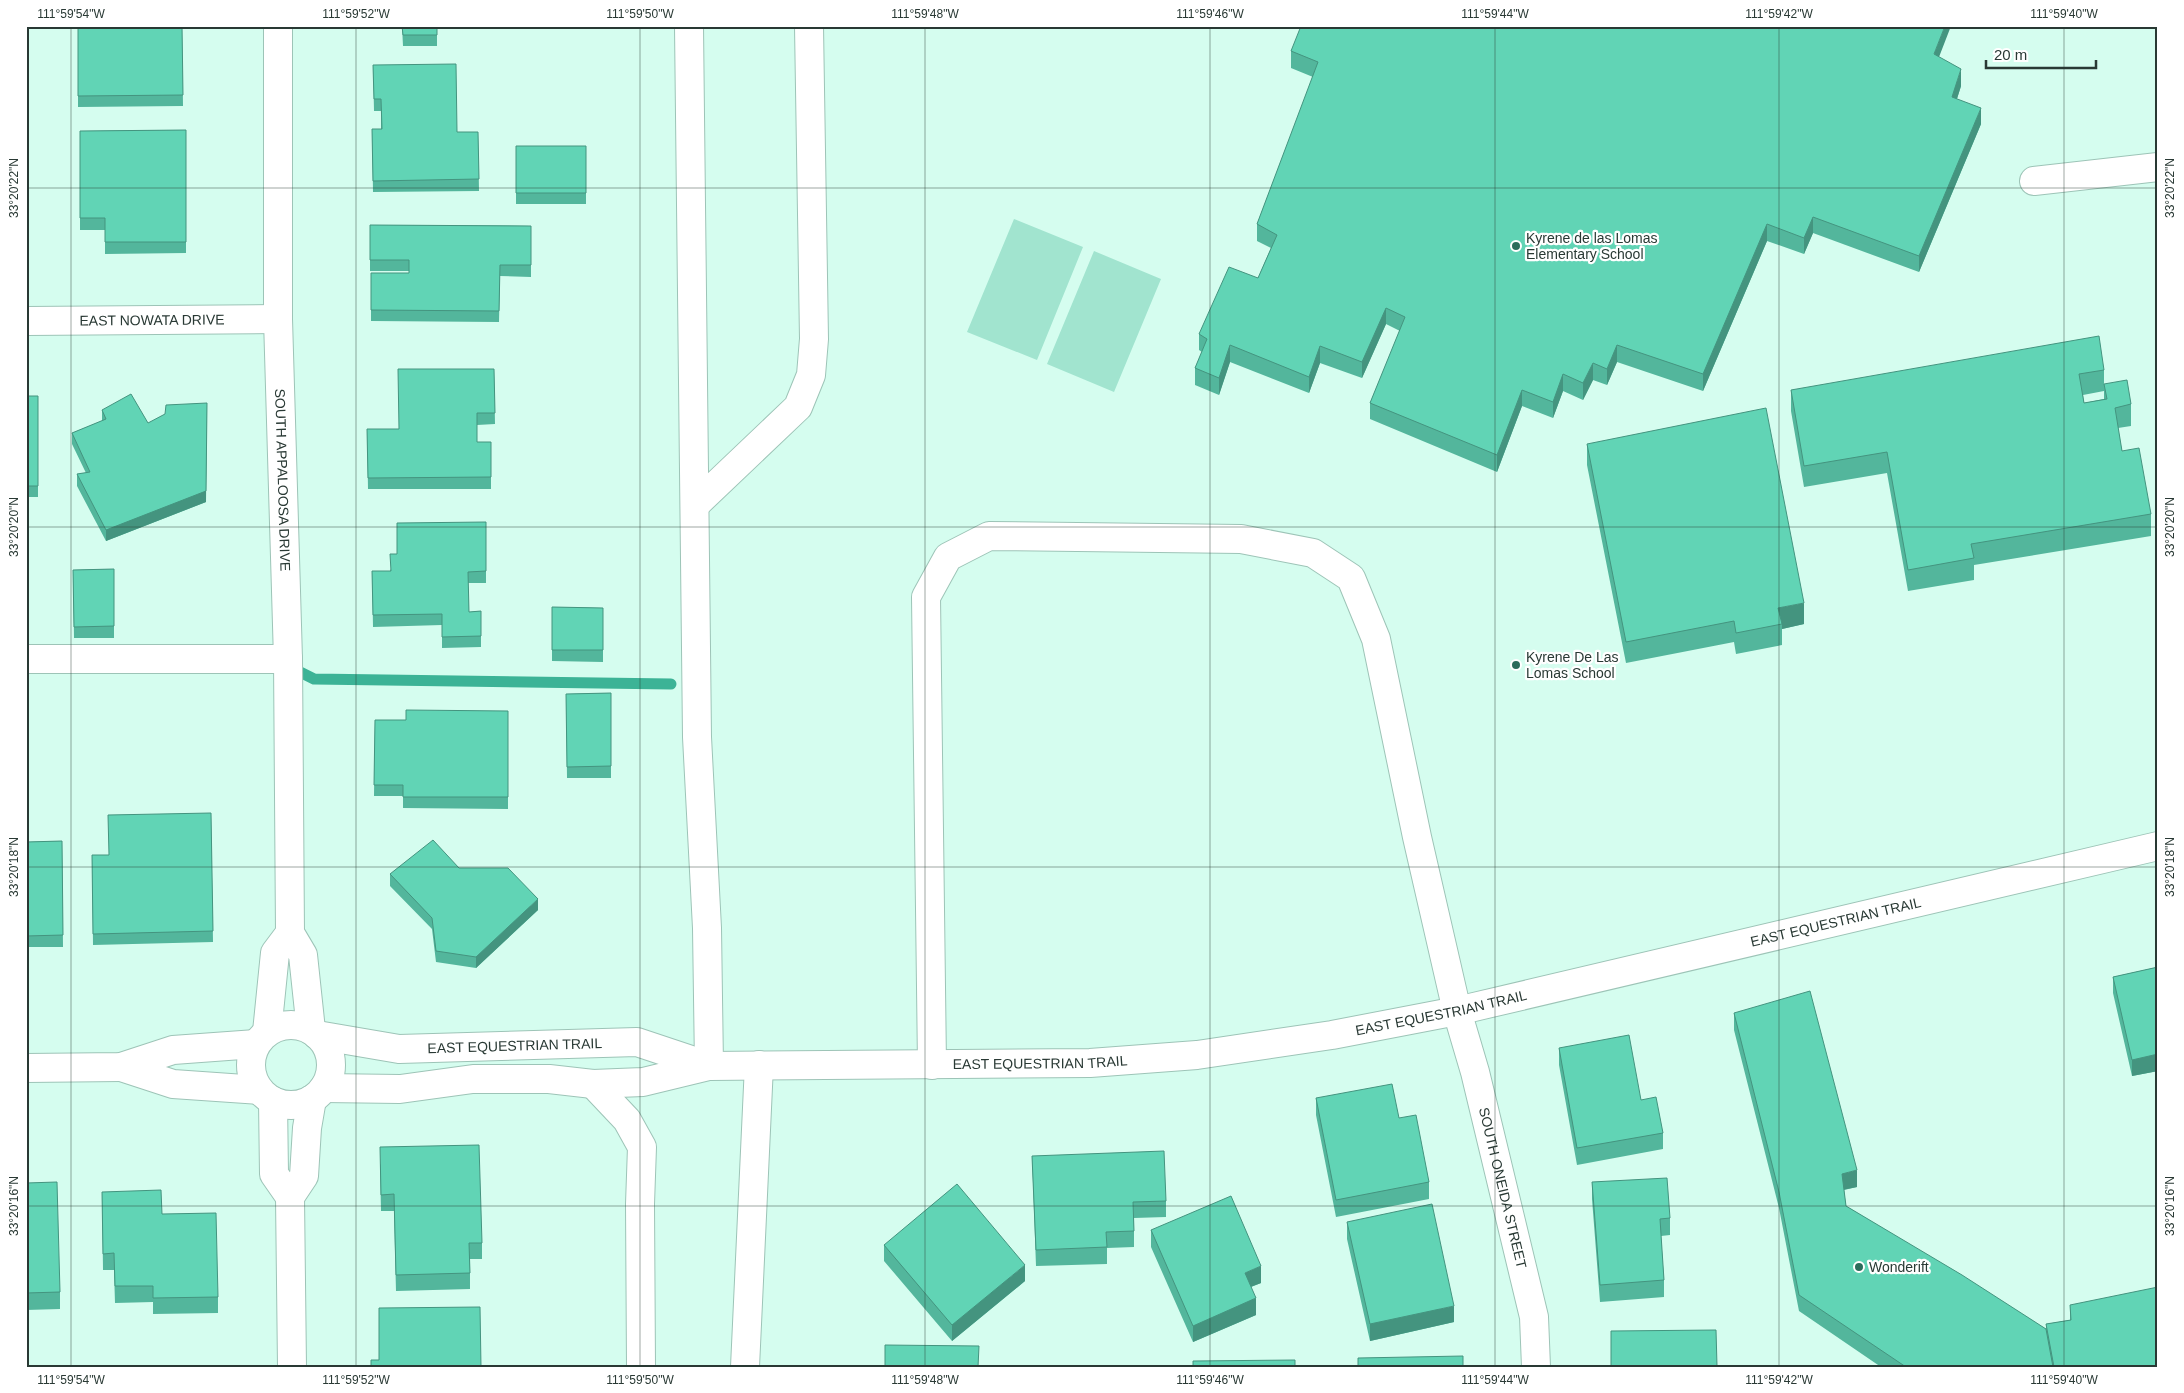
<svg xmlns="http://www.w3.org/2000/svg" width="2184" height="1393" font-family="Helvetica,sans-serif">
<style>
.green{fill:#a1e4cf}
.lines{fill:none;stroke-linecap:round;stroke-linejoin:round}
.stream{stroke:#3cb396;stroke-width:11}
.minor-casing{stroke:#9dc4b7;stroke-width:30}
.minor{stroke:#fff;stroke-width:28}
.wall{fill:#53b69c;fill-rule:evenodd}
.shaded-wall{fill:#44947f}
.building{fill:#61d4b5;stroke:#44947f}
.ticks{fill:none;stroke:#293934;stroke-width:1;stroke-opacity:0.45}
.poi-dot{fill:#2b6c5b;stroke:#fff;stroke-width:2}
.labels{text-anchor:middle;stroke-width:4.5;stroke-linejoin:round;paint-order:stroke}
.poi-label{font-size:14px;fill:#293934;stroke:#fff;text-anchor:start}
.street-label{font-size:14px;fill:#293934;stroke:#fff}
.neatline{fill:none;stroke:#293934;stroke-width:2}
.ticks-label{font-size:12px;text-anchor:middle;fill:#293934}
</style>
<rect width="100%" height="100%" fill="#d5fdef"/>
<path class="green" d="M1014 219 1083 247 1037 360 967 332Z
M1094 251 1161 279 1114 392 1047 364Z"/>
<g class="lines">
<path class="stream" d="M288 666 314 679 671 684"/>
<g class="minor-casing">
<g id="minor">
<path id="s1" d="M278 26V319L288 659 290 933 303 955 311 1030"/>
<path d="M689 26 697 737 707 928 709 1066"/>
<path d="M2034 181 2158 167"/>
<path id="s2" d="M26 321 278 319"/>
<path d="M695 505 798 407 811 375 814 339 809 26"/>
<path d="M26 659H288"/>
<circle cx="291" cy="1065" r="40"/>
<path d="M267 1032 275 953 290 933"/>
<path id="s3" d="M317 1035 399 1049 637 1042 709 1066"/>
<path id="s4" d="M932 1065 926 597 948 557 989 536 1241 539 1313 553 1351 578 1376 639 1417 837 1457 1011 1475 1072 1534 1317 1536 1367"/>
<path d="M121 1067 173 1084 259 1090"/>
<path d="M26 1068 121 1067 173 1050 256 1044"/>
<path d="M593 1084 627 1120 642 1147 640 1204 641 1367"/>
<path id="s5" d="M324 1088 400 1089 473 1079H549L593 1084 643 1082 709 1066 1090 1063 1197 1055 1332 1035 1457 1011 2158 846"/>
<path d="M273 1101 274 1174 290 1197 292 1367"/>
<path d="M290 1197 304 1176 307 1128 312 1099"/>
<path d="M745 1367 759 1065"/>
</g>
</g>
<use href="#minor" class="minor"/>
</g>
<path class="wall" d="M78 26H182L183 106 78 107Z
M402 26H448H437V46H403Z
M1291 51 1939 57 1961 86 1957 99 1981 124 1919 272 1813 233 1804 254 1767 241 1703 391 1617 362 1607 385 1593 380 1583 400 1563 391 1553 418 1522 406 1497 472 1370 419V403L1400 331 1386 324 1362 378 1320 363 1309 393 1230 362 1219 395 1195 385V368L1202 352 1199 350V334L1258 278 1271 248 1257 241V224L1313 77 1291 68Z
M373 65 457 132H478L479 191 373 192 372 129H381V111H374Z
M186 130V253L105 254V230H80V131Z
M516 146H586V204H516Z
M370 225 531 226V277L500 276 499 322 371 321V273H409V271H370Z
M494 369 495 424 477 425V442H491V489H368L367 429H399Z
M2104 370V384L2131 404V426L2118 428 2122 451 2151 514V536L1974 565V580L1908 591 1887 473 1804 487 1791 411V390ZM2104 391V399L2084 403 2083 395Z
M26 396H38V497H26Z
M102 410 148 423 206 502 106 541 77 486V474L86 473 72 444V433L102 421Z
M1587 444 1804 624 1782 629V645L1736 654 1734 642 1626 663 1587 465Z
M486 522V583H468L469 612 481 611V647L442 648V625L373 627 372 571H390L397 554Z
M114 569V638H74L73 570Z
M552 607 603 608V662L552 661Z
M611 693V778H567L566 694Z
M508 711V809L403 808V796H374L375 720H406Z
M211 813 213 942 93 945 92 855H109Z
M62 841 63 947H26V842Z
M459 868 538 910 476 968 436 962 432 929 390 886V874Z
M2158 967V1071L2132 1076 2113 993V977Z
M1734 1013 1857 1187 1844 1190 1846 1206 2046 1329V1324L2070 1320V1305L2158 1367H1881L1799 1311 1779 1208 1734 1030Z
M1559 1048 1663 1133V1149L1577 1165 1559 1065Z
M1316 1098 1399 1118 1429 1182V1199L1336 1217 1316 1115Z
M1032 1156 1166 1201V1217L1134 1218V1247L1107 1248V1264L1036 1266Z
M380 1164 482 1243V1259H470V1289L396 1291 394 1211H381Z
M1592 1182 1670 1218V1235L1661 1236 1664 1280V1297L1600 1302 1592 1199Z
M26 1183 60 1292V1309L26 1310Z
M102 1192 162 1214 218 1297V1313L153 1314V1302L115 1303 114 1270H103Z
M1347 1222 1454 1322 1370 1341 1347 1239Z
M1151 1230 1261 1283 1251 1287 1256 1315 1193 1342 1151 1247Z
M884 1245 1025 1281 952 1341 884 1261Z"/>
<path class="shaded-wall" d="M1945 26H1951L1934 70V54Z
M1961 69V86L1952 114V97Z
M1981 108V124L1919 272V256Z
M1813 217V233L1804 254V238Z
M1767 224V241L1703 391V374Z
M1386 308V324L1362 378V362Z
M1230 345V362L1219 395V378Z
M1617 345V362L1607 385V369Z
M1320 346V363L1309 393V377Z
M1593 363V380L1583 400V383Z
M1563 374V391L1553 418V402Z
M1522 390V406L1497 472V455Z
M207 403 206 502 106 541V530Z
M1804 603V624L1782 629V624L1778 608Z
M538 899V910L476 968V957Z
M2158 1054V1071L2132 1076V1060Z
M1857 1170V1187L1842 1190V1174Z
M1025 1265V1281L952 1341V1325Z
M1261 1266V1283L1245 1289V1273Z
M1256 1298V1315L1193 1342V1326Z
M1454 1306V1322L1370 1341V1324Z"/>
<path class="building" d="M78 26H182L183 95 78 96Z
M402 26H437V35H403Z
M1301 26H1945L1934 54 1961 69 1952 97 1981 108 1919 256 1813 217 1804 238 1767 224 1703 374 1617 345 1607 369 1593 363 1583 383 1563 374 1553 402 1522 390 1497 455 1370 403 1405 317 1386 308 1362 362 1320 346 1309 377 1230 345 1219 378 1195 368 1207 339 1199 334 1229 267 1258 278 1277 235 1257 224 1318 62 1291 51Z
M456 64 457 132H478L479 179 373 181 372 129H382L381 99H374L373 65Z
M186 130V242H105V218H80V131Z
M516 146H586V193H516Z
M370 225 531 226V265H500L499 311 371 310V273H409V260H370Z
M2099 336 2104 370 2079 374 2084 403 2107 399 2104 384 2127 380 2131 404 2115 408 2122 451 2139 448 2151 514 1971 544 1974 558 1908 570 1887 452 1804 466 1791 390Z
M398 369H494L495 413H477V442H491V477L368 478 367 429H399Z
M131 394 148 423 165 414 166 405 207 403 206 491 106 530 77 474 90 472 72 433 106 419 102 410Z
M26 396H38V486H26Z
M1766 408 1804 603 1778 608 1782 624 1736 633 1734 621 1626 642 1587 444Z
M486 522V571L468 572 469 612 481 611V636L442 637V614L373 615 372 571H391L390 554H397V523Z
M114 569V626L74 627 73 570Z
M552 607 603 608V650H552Z
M611 693V766L567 767 566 694Z
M406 710 508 711V797H403V785H374L375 720H406Z
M211 813 213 931 93 934 92 855H109L108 815Z
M433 840 459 868H508L538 899 476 957 436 951 432 918 390 874Z
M62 841 63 935 26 936V842Z
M2158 967V1054L2132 1060 2113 977Z
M1810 991 1857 1170 1842 1174 1846 1206 1962 1275 2046 1329 2053 1367H1906L1799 1295 1779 1192 1734 1013Z
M1629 1035 1641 1100 1656 1097 1663 1133 1577 1148 1559 1048Z
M1392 1084 1399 1118 1416 1115 1429 1182 1336 1200 1316 1098Z
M479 1145 482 1243H469L470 1273 396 1275 394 1194 381 1195 380 1147Z
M1164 1151 1166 1201 1133 1202 1134 1231 1106 1232 1107 1247 1036 1250 1032 1156Z
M1667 1178 1670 1218 1660 1219 1664 1280 1600 1285 1592 1182Z
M57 1182 60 1292 26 1293V1183Z
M957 1184 1025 1265 952 1325 884 1245Z
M161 1190 162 1214 216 1213 218 1297 153 1298V1286H115L114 1253 103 1254 102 1192Z
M1231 1196 1261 1266 1245 1273 1256 1298 1193 1326 1151 1230Z
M1432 1204 1454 1306 1370 1324 1347 1222Z
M2158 1287V1367H2054L2046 1324 2071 1320 2070 1305Z
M480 1307 481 1367H371V1360H379V1308Z
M1716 1330 1717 1366 1611 1367V1331Z
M885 1345 979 1346 978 1367H885Z
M1463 1356V1367H1358V1358Z
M1295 1360V1367H1193V1361Z"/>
<path class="ticks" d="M71 26V1367M356 26V1367M640 26V1367M925 26V1367M1210 26V1367M1495 26V1367M1779 26V1367M2064 26V1367M26 188H2158M26 527H2158M26 867H2158M26 1206H2158"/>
<g class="poi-dot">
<circle cx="1516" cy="246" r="5"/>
<circle cx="1516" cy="665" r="5"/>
<circle cx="1859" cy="1267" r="5"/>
</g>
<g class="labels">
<g class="poi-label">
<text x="1526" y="243">Kyrene de las Lomas<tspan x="1526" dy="16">Elementary School</tspan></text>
<text x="1526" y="662">Kyrene De Las<tspan x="1526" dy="16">Lomas School</tspan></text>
<text x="1869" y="1272">Wonderift</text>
</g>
<g class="street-label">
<text dy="5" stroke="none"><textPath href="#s2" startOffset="126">EAST NOWATA DRIVE</textPath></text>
<text dy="5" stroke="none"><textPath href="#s1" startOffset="454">SOUTH APPALOOSA DRIVE</textPath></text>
<text dy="5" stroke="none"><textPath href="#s5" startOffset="1529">EAST EQUESTRIAN TRAIL</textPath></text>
<text dy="5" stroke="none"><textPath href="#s5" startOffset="1124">EAST EQUESTRIAN TRAIL</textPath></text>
<text dy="5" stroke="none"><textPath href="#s3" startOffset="199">EAST EQUESTRIAN TRAIL</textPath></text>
<text dy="5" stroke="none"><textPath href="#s5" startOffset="719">EAST EQUESTRIAN TRAIL</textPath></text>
<text dy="5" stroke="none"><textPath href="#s4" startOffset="1560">SOUTH ONEIDA STREET</textPath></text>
</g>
</g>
<rect width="2184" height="1393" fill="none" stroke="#ffffff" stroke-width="55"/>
<path d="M1986 60v8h110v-8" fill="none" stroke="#293934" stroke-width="2.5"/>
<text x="1994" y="60" font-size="15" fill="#293934" stroke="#ffffff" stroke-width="4" paint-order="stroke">20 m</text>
<rect x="28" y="28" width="2128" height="1338" class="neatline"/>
<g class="ticks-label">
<text x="71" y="18">111°59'54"W</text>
<text x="356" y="18">111°59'52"W</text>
<text x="640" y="18">111°59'50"W</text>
<text x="925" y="18">111°59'48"W</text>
<text x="1210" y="18">111°59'46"W</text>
<text x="1495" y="18">111°59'44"W</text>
<text x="1779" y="18">111°59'42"W</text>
<text x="2064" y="18">111°59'40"W</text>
<text transform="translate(14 188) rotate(-90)" y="4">33°20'22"N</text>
<text transform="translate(2170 188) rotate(-90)" y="4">33°20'22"N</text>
<text transform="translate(14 527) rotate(-90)" y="4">33°20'20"N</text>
<text transform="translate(2170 527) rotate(-90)" y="4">33°20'20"N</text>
<text transform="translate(14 867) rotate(-90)" y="4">33°20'18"N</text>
<text transform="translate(2170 867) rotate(-90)" y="4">33°20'18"N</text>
<text transform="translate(14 1206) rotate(-90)" y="4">33°20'16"N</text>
<text transform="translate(2170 1206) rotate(-90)" y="4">33°20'16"N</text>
<text x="71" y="1384">111°59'54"W</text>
<text x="356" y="1384">111°59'52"W</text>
<text x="640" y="1384">111°59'50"W</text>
<text x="925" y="1384">111°59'48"W</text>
<text x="1210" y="1384">111°59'46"W</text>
<text x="1495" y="1384">111°59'44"W</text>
<text x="1779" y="1384">111°59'42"W</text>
<text x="2064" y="1384">111°59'40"W</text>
</g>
</svg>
